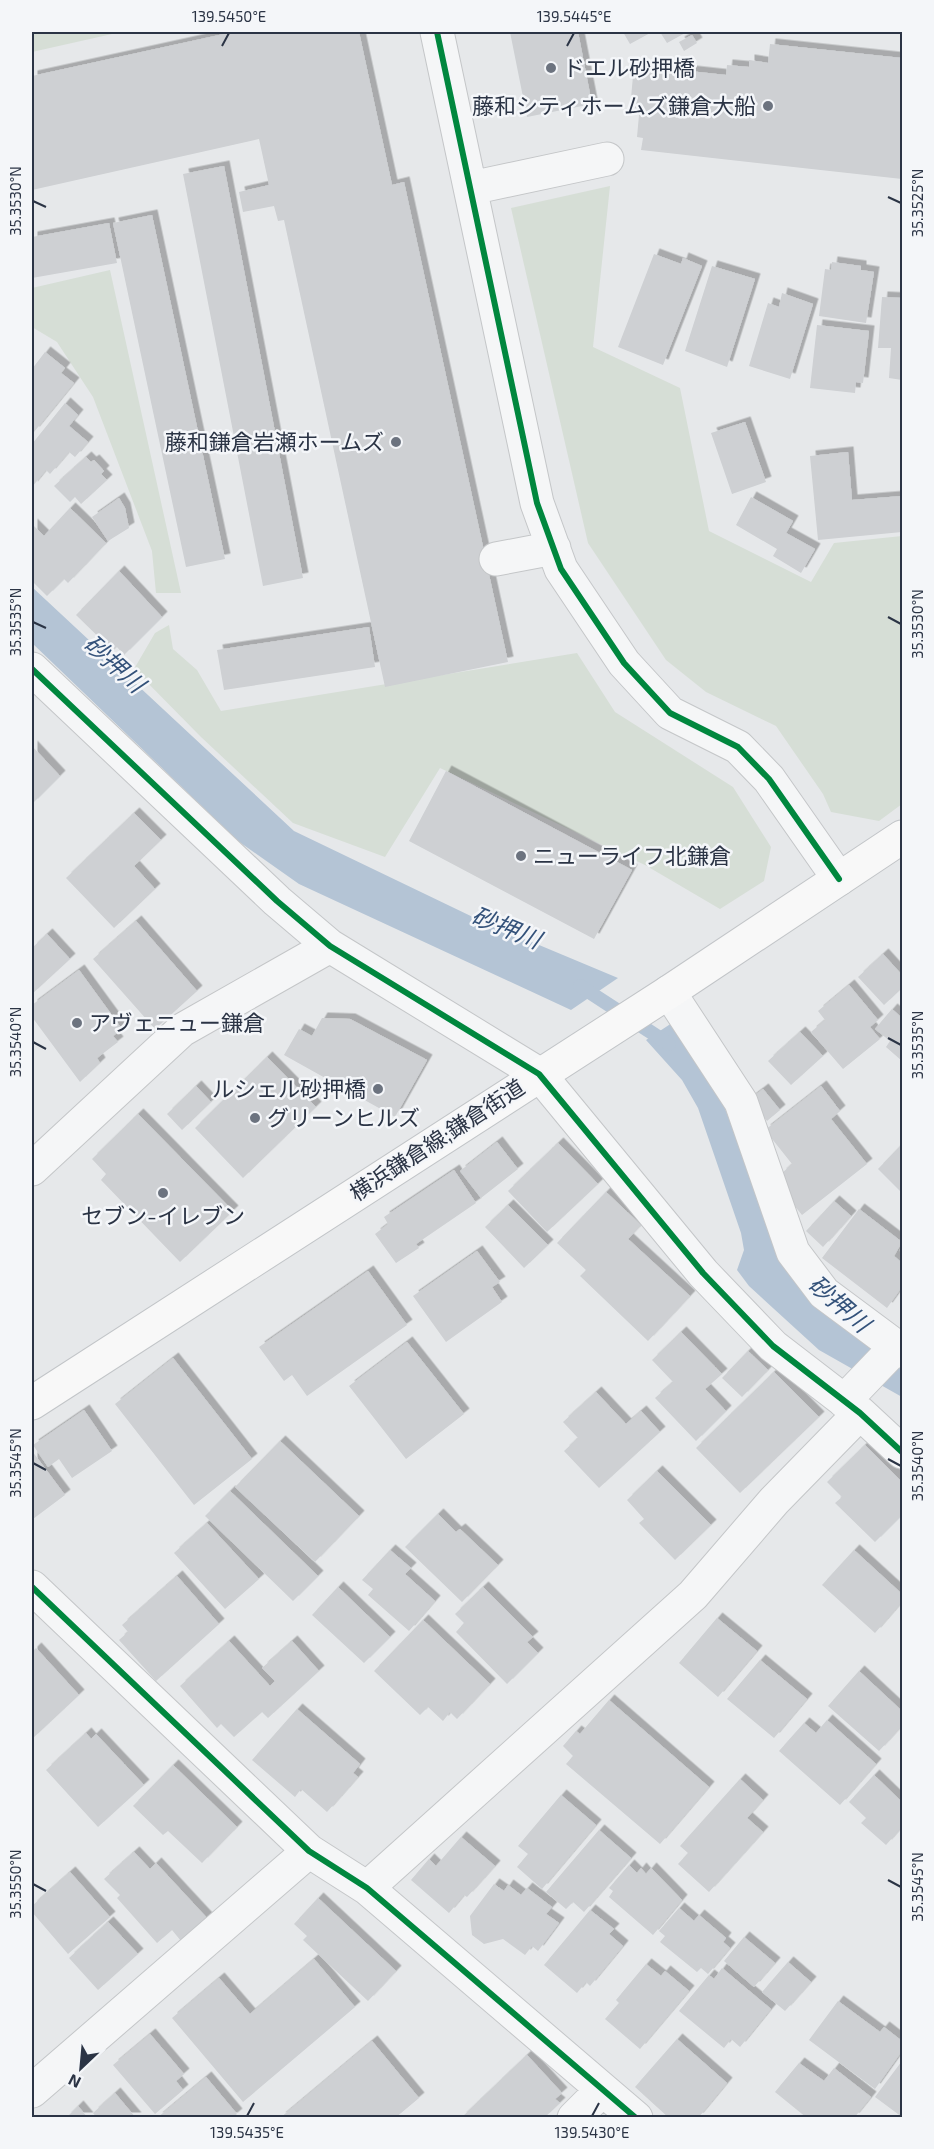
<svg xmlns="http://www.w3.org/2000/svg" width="934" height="2149" font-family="'Exo 2','Noto Sans JP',sans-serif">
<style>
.green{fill:#d6ded6}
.water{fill:#b4c4d5}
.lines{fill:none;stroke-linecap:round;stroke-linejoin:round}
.stream{stroke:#b4c4d5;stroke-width:14}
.building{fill:#ced0d3;filter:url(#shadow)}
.minor-casing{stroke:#c4c6c8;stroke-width:35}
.major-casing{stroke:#c2c5c8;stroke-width:35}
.minor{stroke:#f5f6f7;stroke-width:33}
.major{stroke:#f8f8f8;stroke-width:33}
.cycleway-casing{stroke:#f4f6f9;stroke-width:10}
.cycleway{stroke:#00873e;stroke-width:6}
.ticks{fill:none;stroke:#2b3445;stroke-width:2}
.poi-dot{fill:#6c737f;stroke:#f4f6f9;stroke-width:2}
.labels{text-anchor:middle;stroke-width:5;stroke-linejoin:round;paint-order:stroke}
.poi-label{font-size:22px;fill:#2b3445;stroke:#f4f6f9;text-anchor:start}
.street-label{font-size:22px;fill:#2b3445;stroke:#f4f6f9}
.water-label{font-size:24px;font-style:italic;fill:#34527a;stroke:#f4f6f9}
.neatline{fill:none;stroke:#2b3445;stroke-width:2}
.ticks-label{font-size:15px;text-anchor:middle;fill:#2b3445}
</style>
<defs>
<filter id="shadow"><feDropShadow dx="5.5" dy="-5.5" stdDeviation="0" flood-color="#0004"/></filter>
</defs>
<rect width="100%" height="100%" fill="#e6e8ea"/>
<path class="green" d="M32 32H121L32 52Z
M610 186 593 347 680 388 709 531 811 582 834 543 902 536V804L879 821 831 812 823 794 776 726 706 692 666 660 588 543 511 208Z
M110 270 181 593H156L152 551 93 397 57 342 32 327V288Z
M169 625 173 649 197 670 221 711 577 653 615 712 733 787 771 847 764 881 720 909 645 865 440 768 385 857 293 823 201 737 134 669 155 633Z"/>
<path class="water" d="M32 587 294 831 477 919 618 978 571 1010 299 884 238 841 32 643Z
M672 1023 718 1090 780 1253 902 1361V1397L819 1350 749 1286 737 1270 744 1250 741 1233 698 1108 682 1080 646 1040Z"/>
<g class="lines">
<path class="stream" d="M580 986 669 1044"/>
</g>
<path class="building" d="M233 32H359L392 185 404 182 508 662 385 687 284 220 278 221 274 206 243 212 239 192 269 185 259 139 32 190V76Z
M510 32H578L592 104 527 117Z
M623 32H652L630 44Z
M660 32H687L667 43Z
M692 35 697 43 684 51 679 42Z
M770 44 902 58V179L641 150 643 138 637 137 639 115 633 114 635 99 631 98 634 65 726 75 727 65 749 67V60L768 63Z
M224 166 303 578 263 586 183 174Z
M152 215 225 559 186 567 113 223Z
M109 223 117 263 32 278V237Z
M654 254 681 264 683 258 702 266 663 365 618 347Z
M832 262 861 266V270L874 272 866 323 819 316 825 269 831 270Z
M712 266 755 279 727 367 685 351Z
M782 293 813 304 790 379 749 366 768 303 779 307Z
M882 297 902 298V380L889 378 891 348H878Z
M817 325 869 331 863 383 856 382 855 393 810 388Z
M45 352 65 368 61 373 74 383 34 432 32 430V369Z
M65 403 78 415 69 426 88 442 75 457 69 452 50 474 46 470 32 487V444Z
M745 422 766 482 732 494 711 433Z
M848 452 852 500 902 496V532L818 540 810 456Z
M86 457 91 462 94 460 104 471 101 474 107 480 81 504 75 497 70 502 54 486Z
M751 497 793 521 786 533 815 549 801 573 773 556 777 549 736 525Z
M119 498 125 508 129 528 108 541 92 517Z
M70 508 106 543 68 583 64 579 47 596 32 581V524L44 536Z
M119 571 162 617 124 655 117 647 113 651 76 615Z
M369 627 375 667 224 690 217 650Z
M32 746 60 776 32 804Z
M446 771 632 870 594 939 409 841Z
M134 813 161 840 134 866 155 889 114 928 66 878Z
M136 921 197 991 155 1029 93 959Z
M47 934 70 959 32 994V948Z
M883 954 902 975V988L884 1005 858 977Z
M79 970 122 1029 113 1036 118 1042 97 1058 100 1063 80 1082 32 1017V1005Z
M849 985 878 1020 870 1027 880 1039 843 1069 811 1032 825 1020 818 1011Z
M892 1009 902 1018V1061L886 1047 890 1041 875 1029Z
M322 1018 350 1019 427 1060 395 1117 284 1055 299 1029 312 1036Z
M800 1032 823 1056 791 1085 768 1061Z
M267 1057 316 1107 243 1178 195 1128Z
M196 1086 211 1102 182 1130 167 1114Z
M821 1086 840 1111 831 1119 867 1164 802 1215 781 1189 788 1184 781 1174 792 1164 765 1130Z
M763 1089 780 1110 767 1121 750 1099Z
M138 1114 233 1211 180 1262 101 1180 106 1174 92 1159Z
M497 1142 518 1169 481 1198 460 1171Z
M558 1143 598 1184 547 1232 508 1191Z
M902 1144V1193L878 1169Z
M454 1170 476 1203 416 1244 419 1248 396 1263 375 1234 388 1224 384 1217Z
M606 1192 641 1225 628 1239 690 1296 648 1341 580 1276 586 1270 557 1243Z
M834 1201 851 1216 823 1247 806 1231Z
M508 1205 548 1245 524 1268 485 1227Z
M859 1209 902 1242 894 1256 902 1263V1287L887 1308 822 1258Z
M477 1251 500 1282 492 1287 502 1302 446 1342 413 1296Z
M368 1271 407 1325 307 1396 292 1375 284 1381 259 1347Z
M681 1332 722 1374 705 1389 726 1411 696 1441 655 1398 673 1382 652 1360Z
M407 1342 464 1414 406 1459 349 1386Z
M748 1351 768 1370 742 1397 722 1378Z
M173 1358 252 1459 194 1505 115 1404Z
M774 1372 819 1417 740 1493 696 1448Z
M596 1392 626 1424 641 1411 660 1432 599 1488 564 1451 578 1438 563 1422Z
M84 1410 112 1451 72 1478 59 1459 48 1467 33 1445Z
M280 1441 359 1516 315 1562 235 1487Z
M865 1445 902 1482V1515L875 1542 835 1503 842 1497 827 1482Z
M32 1451 65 1495 33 1519 32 1517Z
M657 1471 711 1525 675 1560 639 1523 644 1519 627 1500Z
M230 1491 318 1576 293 1601 205 1516Z
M438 1514 456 1532 460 1529 498 1565 462 1602 405 1547Z
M207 1523 259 1579 225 1609 174 1553Z
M390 1550 411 1568 405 1574 435 1601 409 1631 368 1595 373 1589 362 1580Z
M854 1550 902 1594V1602L875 1633 822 1585Z
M177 1576 219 1624 156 1681 119 1640 128 1632 122 1625Z
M338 1587 390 1637 364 1663 312 1615Z
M483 1587 533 1637 527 1642 538 1653 507 1684 456 1632 464 1623 455 1614Z
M717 1618 757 1651 718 1697 679 1663Z
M423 1620 490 1684 457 1719 450 1712 443 1721 428 1707 420 1715 374 1671Z
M229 1641 270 1686 275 1681 262 1668 292 1641 319 1671 268 1718 262 1712 234 1737 221 1724 217 1728 180 1686Z
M36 1648 79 1695 32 1739V1652Z
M760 1660 807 1699 774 1738 727 1699Z
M859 1671 902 1711V1726L879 1751 828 1706Z
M609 1700 709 1787 660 1844 566 1764 573 1756 563 1746 576 1731 580 1734Z
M297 1709 360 1764 353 1773 358 1777 327 1812 301 1789 295 1797 252 1760Z
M827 1720 876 1764 840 1805 779 1751 804 1723 816 1733Z
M86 1733 91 1739 96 1734 144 1785 98 1827 46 1770Z
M173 1765 237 1827 202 1863 168 1831 163 1835 133 1806Z
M874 1775 902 1802V1827L886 1845 861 1823 866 1818 849 1802Z
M740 1779 763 1800 747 1818 763 1832 709 1892 678 1864 688 1853 680 1846Z
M561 1795 596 1825 542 1889 517 1867 528 1854 518 1846Z
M599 1830 631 1858 584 1912 573 1902 566 1909 546 1892Z
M461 1837 495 1866 467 1897 464 1895 449 1913 411 1880 429 1859 436 1866Z
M134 1852 150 1869 156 1863 207 1918 181 1941 172 1930 157 1943 117 1898 120 1895 104 1879Z
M629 1865 637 1873 641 1868 646 1874 651 1868 682 1900 653 1935 609 1897 613 1891 609 1888Z
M70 1872 110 1917 68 1954 32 1912V1906Z
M494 1884 504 1891 508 1885 521 1895 527 1888 552 1907 546 1914 559 1923 538 1951 532 1946 525 1955 503 1939 484 1944 472 1935 470 1916Z
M318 1898 396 1971 368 2001 303 1940 307 1936 294 1924Z
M679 1908 694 1921 699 1915 726 1938 723 1942 730 1948 708 1974 701 1968 697 1972 660 1942 665 1936 659 1931Z
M590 1910 614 1929 609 1934 623 1946 590 1986 586 1982 577 1993 544 1965Z
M108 1922 138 1954 98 1990 69 1958Z
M744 1937 775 1963 754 1987 724 1961Z
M314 1959 355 2007 243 2102 172 2018 219 1978 250 2014Z
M788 1962 811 1982 785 2011 762 1992Z
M646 1964 661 1976 665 1971 689 1991 640 2049 605 2019 619 2003 616 2000Z
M722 1968 771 2009 740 2047 731 2039 724 2048 679 2011 709 1975 714 1979Z
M838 2001 880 2032 884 2027 902 2041V2051L875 2089 809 2040Z
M150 2034 184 2074 176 2081 183 2090 155 2114 113 2065Z
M677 2039 727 2083 698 2118H669L635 2087Z
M372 2041 419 2098 395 2118H280Z
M527 2055 562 2093 555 2099 560 2103 544 2118H461Z
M902 2061V2117L875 2097Z
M799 2063 824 2081 834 2068 871 2097 854 2118H807L775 2092Z
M206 2077 237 2114 232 2118H157Z
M115 2093 136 2118H97L93 2113Z
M78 2106 88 2118H66Z"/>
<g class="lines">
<g class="minor-casing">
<path id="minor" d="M437 32 537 503 561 569 624 663 670 713 738 747 769 779 839 879
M471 188 607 159
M496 559 554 548
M32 669 277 901 330 946 539 1074 703 1273 773 1346 860 1413 902 1452
M669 992 741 1102 793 1252 824 1293 902 1351
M32 1169 182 1030 330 946
M844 1401 892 1351 893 1346 888 1342
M32 1587 309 1851 367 1888 636 2118
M367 1888 693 1595 774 1501 860 1413
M32 2091 309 1851
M574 2118 602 2090"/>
</g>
<g class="major-casing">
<path id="major" d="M32 1403 669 992 902 837"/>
</g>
<use href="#minor" class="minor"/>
<use href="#major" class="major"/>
<g class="cycleway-casing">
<path id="cycleway" d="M437 32 537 503 561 569 624 663 670 713 738 747 769 779 839 879
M32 669 277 901 330 946 539 1074 703 1273 773 1346 860 1413 902 1452
M32 1587 309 1851 367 1888 636 2118"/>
</g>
<use href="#cycleway" class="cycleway"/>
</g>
<path class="ticks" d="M222 46 229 33M567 46 574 33M888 197 901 203M33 201 46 207M888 617 901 624M33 622 46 628M888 1038 901 1045M33 1042 46 1049M888 1459 901 1466M33 1463 46 1470M888 1880 901 1887M33 1884 46 1891M247 2116 254 2103M592 2116 599 2103"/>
<g class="poi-dot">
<circle cx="551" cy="68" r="6"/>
<circle cx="768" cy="106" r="6"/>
<circle cx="396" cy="442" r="6"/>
<circle cx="521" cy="856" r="6"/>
<circle cx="77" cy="1023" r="6"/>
<circle cx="378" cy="1089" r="6"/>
<circle cx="255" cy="1118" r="6"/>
<circle cx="163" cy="1193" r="6"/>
</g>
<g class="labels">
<g class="poi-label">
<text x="563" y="76">ドエル砂押橋</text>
<text x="756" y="114" text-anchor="end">藤和シティホームズ鎌倉大船</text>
<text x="384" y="450" text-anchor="end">藤和鎌倉岩瀬ホームズ</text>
<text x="533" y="864">ニューライフ北鎌倉</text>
<text x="89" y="1031">アヴェニュー鎌倉</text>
<text x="366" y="1097" text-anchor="end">ルシェル砂押橋</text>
<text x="267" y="1126">グリーンヒルズ</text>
<text x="163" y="1224" text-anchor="middle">セブン-イレブン</text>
</g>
<g class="street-label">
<text transform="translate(437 1140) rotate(-33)" y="8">横浜鎌倉線;鎌倉街道</text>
</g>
<g class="water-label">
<text transform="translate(114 664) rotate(42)" y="8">砂押川</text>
<text transform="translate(506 928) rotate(22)" y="8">砂押川</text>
<text transform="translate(839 1304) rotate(41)" y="8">砂押川</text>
</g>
</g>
<rect width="934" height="2149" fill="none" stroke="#f4f6f9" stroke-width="66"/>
<g transform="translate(81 2068) rotate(206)" stroke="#f4f6f9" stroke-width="4.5" paint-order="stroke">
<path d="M0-4.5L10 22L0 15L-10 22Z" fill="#2b3445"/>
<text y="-9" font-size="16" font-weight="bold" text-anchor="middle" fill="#2b3445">N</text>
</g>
<rect x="33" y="33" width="868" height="2083" class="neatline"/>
<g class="ticks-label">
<text x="229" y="22">139.5450°E</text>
<text x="574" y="22">139.5445°E</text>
<text transform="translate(16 201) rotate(-90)" y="5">35.3530°N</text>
<text transform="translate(918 203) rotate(-90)" y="5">35.3525°N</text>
<text transform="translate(16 622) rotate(-90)" y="5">35.3535°N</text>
<text transform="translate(918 624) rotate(-90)" y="5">35.3530°N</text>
<text transform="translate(16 1042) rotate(-90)" y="5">35.3540°N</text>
<text transform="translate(918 1045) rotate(-90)" y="5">35.3535°N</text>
<text transform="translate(16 1463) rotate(-90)" y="5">35.3545°N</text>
<text transform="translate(918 1466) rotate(-90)" y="5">35.3540°N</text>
<text transform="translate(16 1884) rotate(-90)" y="5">35.3550°N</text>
<text transform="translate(918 1887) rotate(-90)" y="5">35.3545°N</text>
<text x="247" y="2138">139.5435°E</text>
<text x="592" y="2138">139.5430°E</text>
</g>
</svg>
